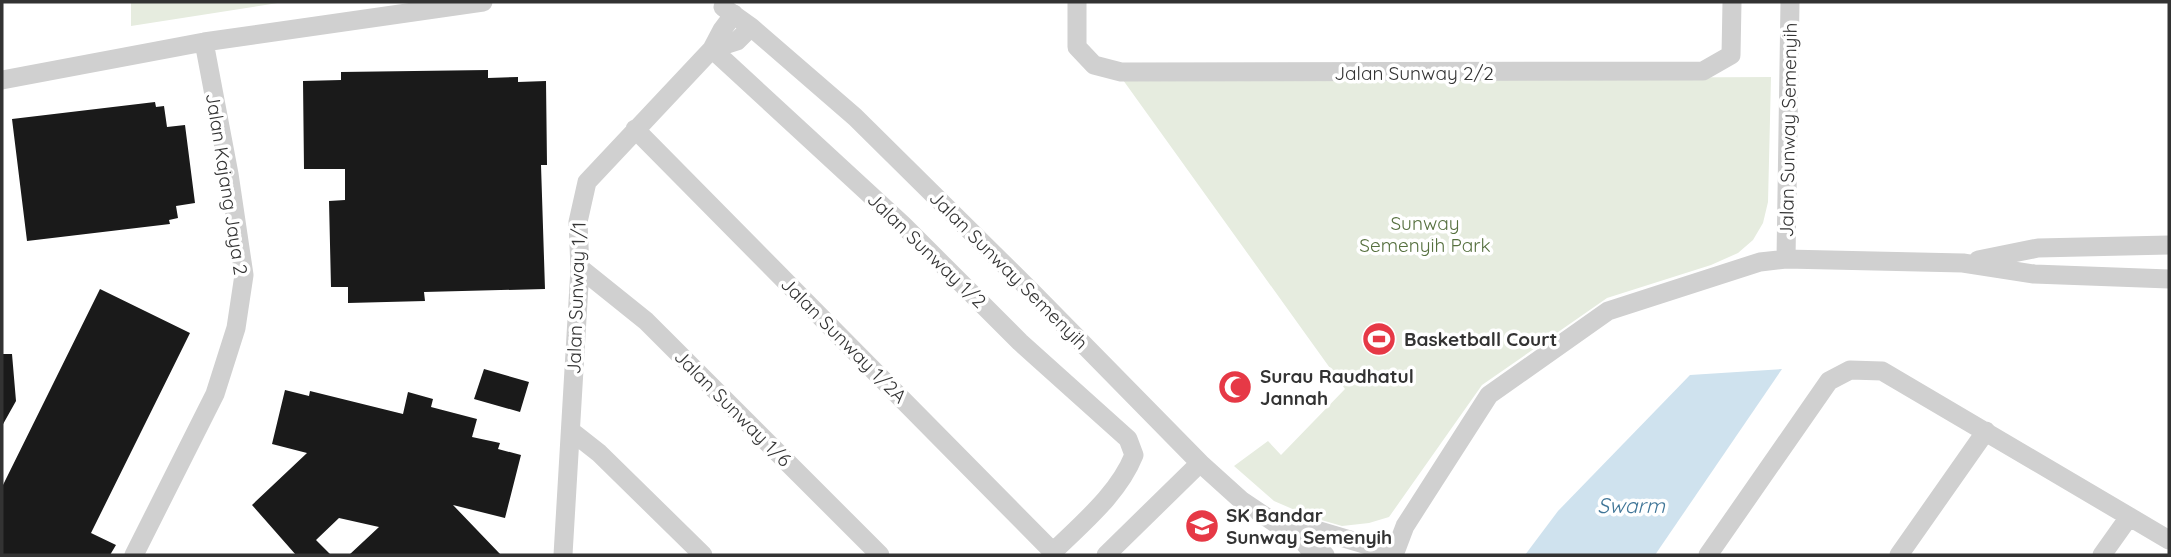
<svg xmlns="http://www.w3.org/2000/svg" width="2171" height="557" font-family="Quicksand,sans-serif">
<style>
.green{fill:#e6ecdf}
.water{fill:#cfe2ee}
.building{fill:#1a1a1a}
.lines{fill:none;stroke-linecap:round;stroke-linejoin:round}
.minor{stroke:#d0d0d0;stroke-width:19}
.labels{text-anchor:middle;stroke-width:7;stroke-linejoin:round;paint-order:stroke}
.street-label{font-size:19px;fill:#333;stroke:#fff}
.park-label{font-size:19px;fill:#56703f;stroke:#fff}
.poi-label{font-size:19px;font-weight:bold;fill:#333;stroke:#fff;text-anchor:start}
.water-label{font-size:21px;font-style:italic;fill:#3f7597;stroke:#fff}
</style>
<rect width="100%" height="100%" fill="#fff"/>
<path class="green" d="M131 2H284L131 26Z
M1771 77 1768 202 1763 223 1753 240 1738 253 1711 265 1607 298 1482 385 1389 517 1369 523 1342 526 1311 517 1274 501 1234 466 1268 441 1281 455 1345 389 1123 80Z"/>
<path class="water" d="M1782 369 1655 555H1525L1558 511 1690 375Z"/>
<path class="building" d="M488 70V78L518 77V82L546 81 547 165H541L545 289 424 292 425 301 348 303V287H331L329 201 345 200V169H304L303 81 341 80V72Z
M155 102 156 107 164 106 167 127 185 125 195 203 176 206 178 218 169 220 170 224 27 241 12 119Z
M100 289 190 333 91 533 116 545 110 555H2V487Z
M2 354H12L16 401 2 426Z
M484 369 529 382 520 412 474 399Z
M285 390 309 396 310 391 403 414 408 392 433 399 431 407 477 419 472 437 500 443 498 449 521 455 505 518 453 505 501 555H349L379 527 339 518 316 540 331 555H296L252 505 307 453 272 444Z"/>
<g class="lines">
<path class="minor" d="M1077 2V47L1094 65 1121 72 1703 71 1731 55 1732 2
M723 7 751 27 855 117 1031 291 1200 463 1241 500 1275 523 1295 531H1320L1394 553
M712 49 903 225 1020 342 1128 439 1134 455C1118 495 1080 525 1050 555
M712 49 737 41 751 27
M2 80 204 42 483 2
M635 129 1053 552
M1786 259 1790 2
M1978 260 2038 248 2169 245
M580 268 646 321 880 555
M571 431 599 453 703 555
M1295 531 1310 550 1325 555
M134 555 215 394 236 328 244 275 229 174 204 42
M563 555 580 268 578 222 587 182 712 49 722 30 734 14
M1106 555 1200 463
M1394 555 1405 526 1489 395 1608 311 1760 262 1786 259 1963 263 2034 274 2169 279
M1708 555 1829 381 1850 370 1882 371 2169 540
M1899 555 1986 431
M2102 555 2129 517"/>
</g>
<defs>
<g id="stadium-disc" transform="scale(1.75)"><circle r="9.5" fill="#e63946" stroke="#fff"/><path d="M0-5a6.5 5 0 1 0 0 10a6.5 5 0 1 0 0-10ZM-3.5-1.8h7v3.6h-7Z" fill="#fff"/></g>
<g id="mosque-disc" transform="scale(1.75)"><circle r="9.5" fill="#e63946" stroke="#fff"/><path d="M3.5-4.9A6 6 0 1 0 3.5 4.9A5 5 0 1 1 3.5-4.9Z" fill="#fff"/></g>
<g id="school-disc" transform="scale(1.75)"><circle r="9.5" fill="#e63946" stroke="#fff"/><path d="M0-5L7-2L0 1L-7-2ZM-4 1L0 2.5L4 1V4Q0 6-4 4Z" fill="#fff"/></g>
</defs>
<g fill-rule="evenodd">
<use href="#stadium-disc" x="1379" y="339"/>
<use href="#mosque-disc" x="1235" y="387"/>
<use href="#school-disc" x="1202" y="526"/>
</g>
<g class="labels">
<g class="street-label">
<text x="1414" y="80">Jalan Sunway 2/2</text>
<text transform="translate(1788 130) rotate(-89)" y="7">Jalan Sunway Semenyih</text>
<text transform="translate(227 184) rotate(81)" y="7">Jalan Kajang Jaya 2</text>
<text transform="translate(927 250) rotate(44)" y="7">Jalan Sunway 1/2</text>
<text transform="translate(1009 270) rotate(45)" y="7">Jalan Sunway Semenyih</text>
<text transform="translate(576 298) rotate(-88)" y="7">Jalan Sunway 1/1</text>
<text transform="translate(844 340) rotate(45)" y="7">Jalan Sunway 1/2A</text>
<text transform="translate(733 408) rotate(45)" y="7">Jalan Sunway 1/6</text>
</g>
<g class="park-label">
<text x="1425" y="230">Sunway<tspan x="1425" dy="22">Semenyih Park</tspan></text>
</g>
<g class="poi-label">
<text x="1404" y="346">Basketball Court</text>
<text x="1260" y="383">Surau Raudhatul<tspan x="1260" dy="22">Jannah</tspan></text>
<text x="1226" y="522">SK Bandar<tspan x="1226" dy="22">Sunway Semenyih</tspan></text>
</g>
<g class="water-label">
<text x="1631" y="513">Swarm</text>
</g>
</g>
<rect width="2171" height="557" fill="none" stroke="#333333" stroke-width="7"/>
</svg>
